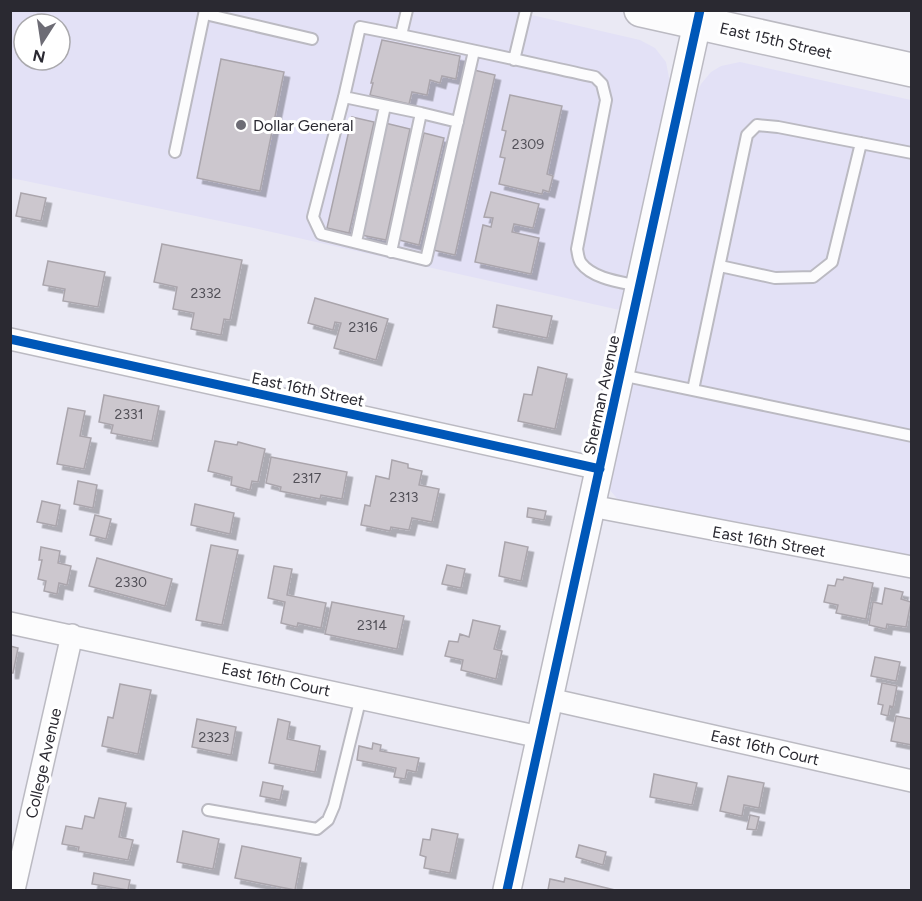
<svg xmlns="http://www.w3.org/2000/svg" width="922" height="901" font-family="Figtree,sans-serif">
<style>
.built{fill:#e3e1f6;fill-rule:evenodd}
.building{fill:#ccc7ce;stroke:#aaa5ac;stroke-width:1.5;filter:url(#shadow)}
.lines{fill:none;stroke-linecap:round;stroke-linejoin:round}
.service-casing{stroke:#bbbac2;stroke-width:14}
.minor-casing{stroke:#bbbac2;stroke-width:24}
.tertiary-casing{stroke:#bbbac2;stroke-width:30}
.primary-casing{stroke:#bbbac2;stroke-width:36}
.service{stroke:#fcfcfd;stroke-width:10}
.minor{stroke:#fcfcfd;stroke-width:21}
.tertiary{stroke:#fcfcfd;stroke-width:27}
.primary{stroke:#fcfcfd;stroke-width:33}
.cycleway-casing{stroke:#fff;stroke-width:13}
.cycleway{stroke:#0057b8;stroke-width:9}
.poi-dot{fill:#6d6c75;stroke:#fff;stroke-width:2}
.labels{text-anchor:middle;stroke-width:6;stroke-linejoin:round;paint-order:stroke}
.number-label{font-size:14px;fill:#525058}
.street-label{font-size:16px;fill:#2a2931;stroke:#fff}
.poi-label{font-size:16px;fill:#2a2931;stroke:#fff;text-anchor:start}
</style>
<defs>
<filter id="shadow"><feDropShadow dx="5.5" dy="5.5" stdDeviation="0" flood-color="#0004"/></filter>
</defs>
<rect width="100%" height="100%" fill="#eae9f4"/>
<path class="built" d="M510 10 640 40 655 48 666 62 671 88 624 311 249 227 11 178 10 11ZM24 24H60V60H24Z
M740 62 911 100V562L621 503 609 489 693 101 701 84 711 72 721 66Z"/>
<path class="building" d="M382 40 460 56 456 79 442 76 440 83 430 80 427 95 412 92 409 104 370 95 373 83H371Z
M221 59 284 72 260 191 197 178Z
M474 70 495 75 455 255 433 250Z
M510 95 562 106 547 174 553 176 549 192 543 190 542 194 499 184 505 158 500 157 506 131 502 130Z
M352 117 374 122 349 233 327 228Z
M385 123 410 129 386 240 361 235Z
M424 133 444 138 419 245 399 240Z
M491 192 539 204 533 228 514 224 512 232 539 238 531 274 475 262 483 225 491 227 493 218 484 217Z
M21 193 46 198 41 221 16 216Z
M162 244 242 260 230 320 224 319 221 335 191 329 194 313 173 309 177 287 154 282Z
M48 261 105 272 98 307 63 301 65 289 43 285Z
M315 298 388 319 376 360 334 348 341 323 335 322 333 330 308 323Z
M497 305 552 316 547 338 493 327Z
M538 367 567 374 555 429 518 421 524 394 532 395Z
M104 395 159 406 152 441 111 433 113 425 99 422Z
M68 408 85 411 80 436 91 438 84 469 57 464Z
M215 441 237 445 238 442 265 449 258 482 252 481 250 490 231 485 232 477 208 471Z
M271 457 347 472 342 499 321 495 320 499 280 491 281 487 266 483Z
M392 460 408 464V468L422 471 419 485 439 489 432 522 412 518 409 530 391 527 390 531 361 525 365 505 370 506 376 476 389 479Z
M78 481 97 485 93 508 74 504Z
M42 501 60 505 56 526 37 522Z
M195 504 234 513 230 534 191 525Z
M528 508 546 511 544 520 527 517Z
M95 515 111 519 106 539 90 535Z
M505 542 528 547 521 581 499 576Z
M211 545 238 550 222 625 196 620Z
M41 547 60 551 58 563 71 566 67 585 59 583 57 594 44 591 46 581 38 579 42 560H39Z
M97 558 172 579 165 606 89 586Z
M447 565 465 569 461 588 442 584Z
M274 566 292 569 287 595 326 603 321 628 298 623 297 627 281 623 285 602 268 598Z
M844 577 873 583 866 619 836 613 838 605 824 602 828 585 835 586 837 579 843 580Z
M885 588 903 592 901 599 911 602 906 627 887 624 886 629 869 625 873 602 882 604Z
M332 602 404 616 397 649 325 634Z
M473 620 500 626 494 649 502 651 496 679 461 670 463 660 445 656 449 641 458 642 460 634 469 637Z
M10 646 18 648 13 673H10Z
M875 657 900 662 896 681 871 676Z
M882 683 897 686 893 707 890 706 888 716 881 714 883 705 878 704Z
M120 684 151 690 138 754 102 746 108 717 113 718Z
M896 716 912 719V745L891 741Z
M197 719 236 727 231 755 192 747Z
M278 719 290 722 287 739 320 746 315 772 269 763Z
M373 743 381 745 380 751 419 758 416 772 407 770 405 779 394 777 396 768 357 760 359 746 372 749Z
M654 774 697 783 692 805 650 797Z
M728 776 764 783 759 808 744 805 742 816 720 811Z
M263 782 283 786 280 800 260 796Z
M99 798 126 803 119 837 133 840 128 860 78 851 79 847 62 844 66 826 82 829 85 816 94 818Z
M750 815 759 817 756 830 747 829Z
M432 829 458 834 450 873 424 868 426 857 420 855 423 839 430 840Z
M183 831 219 839 213 869 177 862Z
M579 845 606 852 603 865 576 857Z
M242 846 301 858 295 890 235 878Z
M94 873 130 880 128 890 92 884Z
M565 878 615 890H548L550 879 564 882Z"/>
<g class="lines">
<g class="service-casing">
<path id="service" d="M205 14 312 39
M401 35 407 10
M474 51 426 260 321 234 313 217 344 97 360 27C438 42 517 60 595 77L602 84 606 100 577 249C578 253 578 259 581 263 593 279 621 282 639 286
M514 60 526 10
M344 97 421 113
M175 152 205 10
M356 242 385 106
M391 252 421 113 458 122
M720 266 775 278 813 277 832 262 861 143
M621 375 912 436
M693 390 747 135 757 125 778 127 912 153
M208 810 317 829 328 820 334 806 361 697"/>
</g>
<g class="minor-casing">
<path id="minor" d="M10 339 600 469
M591 506 912 567
M10 623 540 737
M549 699 912 781
M14 890 72 635"/>
</g>
<g class="tertiary-casing">
<path id="tertiary" d="M507 890 700 10"/>
</g>
<g class="primary-casing">
<path id="primary" d="M641 10 912 70"/>
</g>
<use href="#service" class="service"/>
<use href="#minor" class="minor"/>
<use href="#tertiary" class="tertiary"/>
<use href="#primary" class="primary"/>
<g class="cycleway-casing">
<path id="cycleway" d="M10 339 600 469
M507 890 700 10"/>
</g>
<use href="#cycleway" class="cycleway"/>
</g>
<circle class="poi-dot" cx="241" cy="125" r="6"/>
<g class="labels">
<g class="number-label">
<text x="528" y="149">2309</text>
<text x="206" y="298">2332</text>
<text x="363" y="332">2316</text>
<text x="129" y="419">2331</text>
<text x="307" y="483">2317</text>
<text x="404" y="502">2313</text>
<text x="131" y="587">2330</text>
<text x="372" y="630">2314</text>
<text x="214" y="742">2323</text>
</g>
<g class="street-label">
<text transform="translate(776 40) rotate(13)" y="6">East 15th Street</text>
<text transform="translate(308 389) rotate(12)" y="6">East 16th Street</text>
<text transform="translate(601 395) rotate(-78)" y="6">Sherman Avenue</text>
<text transform="translate(769 541) rotate(10)" y="6">East 16th Street</text>
<text transform="translate(276 679) rotate(12)" y="6">East 16th Court</text>
<text transform="translate(765 747) rotate(13)" y="6">East 16th Court</text>
<text transform="translate(43 763) rotate(-77)" y="6">College Avenue</text>
</g>
<g class="poi-label">
<text x="253" y="131">Dollar General</text>
</g>
</g>
<rect width="922" height="901" fill="none" stroke="#2a2931" stroke-width="24"/>
<g transform="translate(42 42) rotate(192)"><circle r="28" fill="#ffffff" stroke="#aaa9ad" stroke-width="1.5"/>
<path d="M0-4.5L10 22L0 15L-10 22Z" fill="#6d6c75"/>
<text y="-9" font-size="16" font-weight="bold" text-anchor="middle" fill="#2a2931">N</text>
</g>
</svg>
